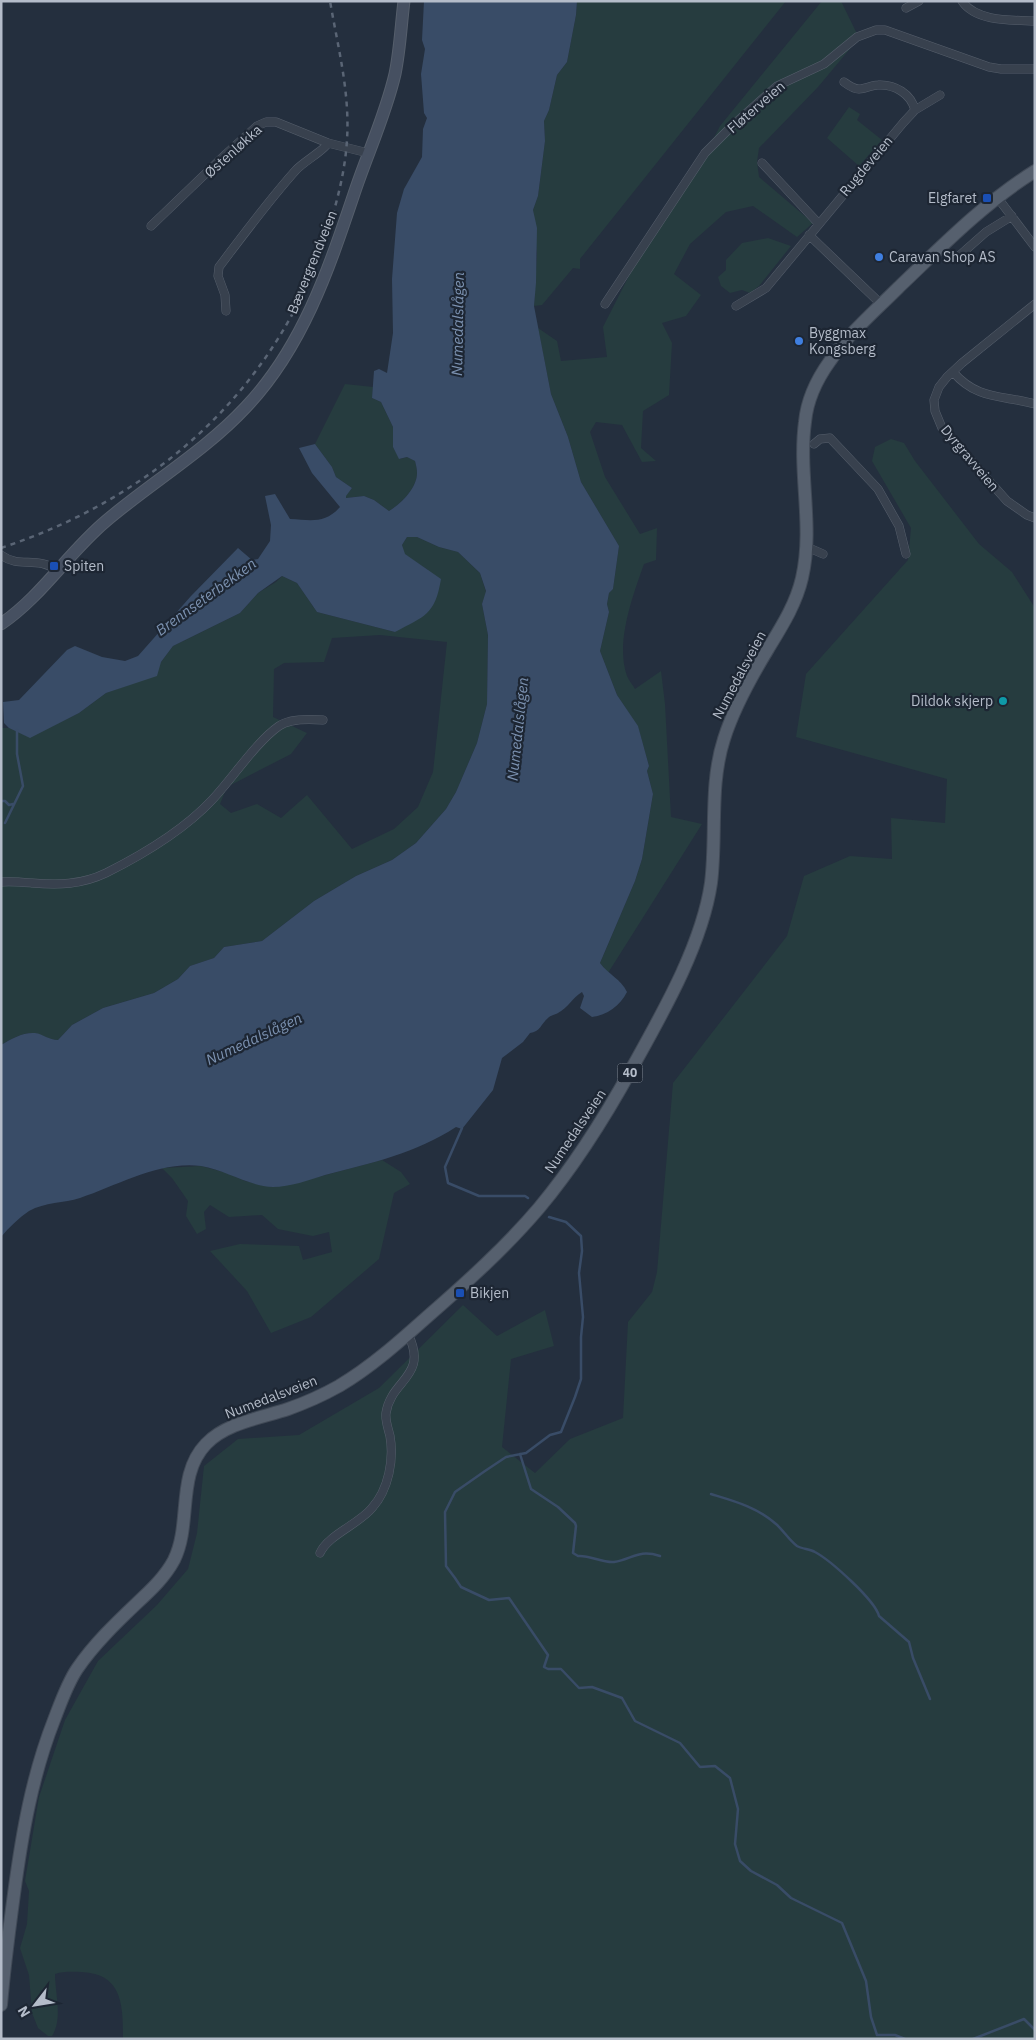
<svg xmlns="http://www.w3.org/2000/svg" width="1036" height="2040" font-family="'IBM Plex Sans',sans-serif">
<style>
.green{fill:#263c3f;fill-rule:evenodd}
.water{fill:#394c67}
.lines{fill:none;stroke-linecap:round;stroke-linejoin:round}
.stream{stroke:#394c67;stroke-width:2.5}
.minor-casing{stroke:#565f6c;stroke-width:9}
.secondary-casing{stroke:#565f6c;stroke-width:13}
.primary-casing{stroke:#414a57;stroke-width:14}
.minor{stroke:#38414e;stroke-width:8}
.secondary{stroke:#465061;stroke-width:11}
.primary{stroke:#56606e;stroke-width:12}
.rail{stroke:#5a6575;stroke-width:2.5;stroke-dasharray:5 5;stroke-linecap:butt}
.transit-dot{fill:#1a4fb4;stroke:#1d2633;stroke-width:2}
.shop-dot{fill:#3f7fe0;stroke:#1d2633;stroke-width:2}
.culture-dot{fill:#0f9aa8;stroke:#1d2633;stroke-width:2}
.labels{text-anchor:middle;stroke-width:4.5;stroke-linejoin:round;paint-order:stroke}
.shield{fill:#1d2633;stroke:#878f9c;stroke-width:1}
.shield-label{font-size:12px;font-weight:bold;fill:#b4bcc9}
.street-label{font-size:14px;fill:#b4bcc9;stroke:#1d2633}
.poi-label{font-size:14px;fill:#b4bcc9;stroke:#1d2633;text-anchor:start}
.water-label{font-size:15px;font-style:italic;fill:#7c92b1;stroke:#1d2633}
</style>
<rect width="100%" height="100%" fill="#242f3e"/>
<path class="green" d="M577 1H786L580 259V269L573 268 542 305 534 306 537 254 533 210 538 196 545 141 544 121 549 110 557 75 567 62 576 15Z
M822 1H841L859 38 818 87 759 148 757 162 759 177 813 223 797 237 753 206 726 212 690 244 674 274 701 295 686 316 662 323 672 343 669 395 643 411 641 448 656 461 642 462 622 425 596 422 590 432 605 477 640 534 657 528 656 560 644 564C633 595 615 643 627 676 629 681 633 685 635 689L661 671 665 704 671 817 702 824 608 973 600 963 635 881 642 859 653 794 647 771 649 766 638 727 617 695 600 651 609 612 607 604 609 593 613 589 619 546 581 482 568 437 551 394 538 328 557 341 561 361 607 357 603 327 638 258 701 163 720 126Z
M849 107 860 114 857 120 882 140 859 166 827 138Z
M768 238 791 246 759 286 750 293 742 290 730 293 721 286 718 277 726 270V260L742 243Z
M345 384 373 387 372 398 381 402 393 427V447L400 459 407 457 415 461C416 465 417 469 417 473 417 488 401 504 389 511L374 500 364 496 346 498 345 496 352 488 336 477 332 467 315 444Z
M891 439 904 443 915 461 979 544 1012 572 1035 608V2039H123C123 2006 123 1974 82 1972 73 1972 64 1971 55 1974 55 1993 63 2019 52 2036H48L38 2028 32 2013 29 1975 20 1948 27 1924 29 1891 25 1881 39 1797 65 1720 98 1661 157 1605 188 1569 197 1533 204 1466 238 1439 299 1435 379 1388 463 1305 497 1336 545 1310 554 1346 511 1359 502 1447 535 1473 570 1439 623 1418 628 1322 652 1292 657 1272 673 1083 787 936 804 876 850 856 892 859 891 818 945 823 947 779 796 737 806 674 908 560 911 528 872 461 875 447Z
M407 537H417L439 547 458 552 480 573 486 592 482 604 488 635 487 704 477 743 456 792 446 809 416 843 392 860 356 876 314 901 262 941 224 947 214 958 190 966 178 979 154 993 103 1008 72 1025 58 1040C49 1040 43 1035 35 1033 23 1032 11 1039 1 1045V728H9L30 737 79 713 106 693 128 685 161 662 173 646 240 613 258 593 276 582 282 576 297 583 317 612 395 632 428 570 404 554 402 545ZM380 635 447 642 433 772 418 807 394 829 352 849 307 795 281 818 257 804 231 813 220 804 227 787 291 754 307 733 273 717 274 669 284 663 324 662 332 638Z
M382 1160 401 1172 410 1184 394 1193 379 1259 311 1317 271 1333 247 1291 210 1251 240 1244 299 1246 303 1260 332 1252 329 1232 313 1236 278 1229 262 1215 229 1217 210 1205 204 1212 206 1229 197 1234 186 1216 188 1201 172 1178 162 1168 201 1166 227 1173 245 1181 273 1187 299 1182Z"/>
<path class="water" d="M424 1H577L576 15 567 62 557 75 549 110 544 121 545 141 538 196 533 210 537 228 536 283 534 306 551 394 568 437 581 482 619 546 613 589 609 593 607 604 609 612 600 651 617 695 638 726 649 766 647 771 653 794 642 859 635 881 600 963C609 975 621 979 627 992 620 1006 607 1015 592 1017L580 1008 584 996 582 992C573 997 568 1008 558 1013 554 1015 551 1015 548 1018 541 1024 540 1032 530 1033L523 1042 502 1058 493 1090 462 1129 456 1127C416 1153 372 1163 325 1175 309 1180 290 1187 273 1187 248 1186 226 1170 201 1166 158 1161 119 1185 80 1198 64 1203 45 1202 29 1211 19 1218 9 1227 1 1237V1045C11 1039 23 1032 35 1033 43 1034 49 1040 58 1040L72 1025 103 1008 154 993 178 979 190 966 214 958 224 947 262 941 314 901 356 876 392 860 416 843 446 809 456 792 477 743 487 704 488 635 482 604 486 591 480 573 458 552 439 547 417 537H407L402 545 405 554 441 579C435 615 425 616 395 632L317 612 297 583 282 576 258 593 240 613 173 646 161 662 157 676 106 693 79 713 30 738 9 728 4 723 3 702 19 700 67 650 75 646 102 657 125 661 138 656 191 596 238 548 252 560 258 559 270 541 271 525 265 496 275 494 290 519C311 520 325 524 340 507L312 473 299 448 315 444 332 467 336 477 352 488 346 496V498L364 496 374 500 389 511C401 504 417 488 417 473 417 469 416 465 415 461L407 457 399 459 393 447V427L381 402 372 398 374 371 379 369 387 373 393 333 392 279 397 213 404 189 422 157 423 129 427 118 424 113 421 74 425 49 422 40Z"/>
<g class="lines">
<path class="stream" d="M1 801H5L9 805 13 804
M5 823 23 786 17 754V730
M462 1128 445 1167 448 1183 479 1196H525L528 1198
M549 1217 566 1222 581 1236 582 1251 579 1273 583 1317 581 1337V1379L575 1397 561 1432 550 1435 526 1453 506 1457 485 1471 455 1492 445 1512 446 1566 455 1578 461 1587 489 1600 509 1598 548 1655 544 1667 548 1669H561L579 1688 592 1687 622 1698 635 1721 680 1743 700 1767 715 1766 730 1778 738 1809 735 1844 740 1861 751 1871 777 1885 791 1898 842 1923 866 1981 871 2017 877 2035H895L905 2039
M520 1454 531 1489 558 1507 575 1523 576 1526 573 1553 578 1556C590 1555 602 1563 614 1562 633 1559 638 1549 660 1556
M711 1494C734 1501 757 1507 776 1524 783 1530 789 1540 797 1546 802 1549 810 1549 815 1552 830 1560 875 1600 879 1616L909 1642 913 1658 930 1699
M973 2039 1024 2019 1035 2030"/>
<g class="minor-casing">
<path id="minor" d="M962 1C976 22 1012 20 1035 21
M906 8 919 1
M844 82C848 85 853 89 859 89 865 89 872 85 878 85 895 84 911 94 915 110
M762 163 818 223
M997 197 1035 247
M151 226 226 154 257 126 266 122H276L328 143 368 153
M809 235 881 304
M960 255 986 232 1012 216
M605 304 705 153 733 125 777 86 824 64 857 37 876 30H885L989 67 1001 69H1035
M1035 304 962 363 947 377 939 387 934 400 935 411 942 428 1007 501 1027 515 1035 518
M736 306 766 288 903 123 915 110 940 95
M226 311 225 295 218 276 219 267C244 234 269 200 296 170 303 162 326 149 328 143
M953 372C977 400 1002 395 1035 404
M814 444 820 439 830 438 878 489 899 526 906 554
M807 547 823 554
M1 555C20 569 37 555 58 571
M1 882C11 881 21 882 32 883 58 885 81 885 106 873 144 854 183 831 212 800 232 779 256 742 279 726 290 718 310 719 323 720
M320 1553C328 1535 359 1524 372 1508 389 1489 394 1459 390 1436 388 1428 385 1420 386 1413 391 1379 429 1377 408 1334"/>
</g>
<g class="secondary-casing">
<path id="secondary" d="M1 624C42 596 68 553 106 521 152 482 205 451 246 407 304 346 330 265 356 188 369 150 386 113 395 74 400 50 401 25 404 1"/>
</g>
<g class="primary-casing">
<path id="primary" d="M1 2005C4 1968 9 1931 14 1894 22 1834 32 1776 54 1720 61 1702 67 1684 77 1669 94 1644 116 1623 137 1603 151 1590 165 1577 174 1560 192 1524 176 1475 206 1444 226 1423 261 1418 288 1409 305 1403 323 1395 339 1386 371 1367 399 1342 427 1317 466 1283 506 1247 539 1208 575 1165 605 1117 632 1068 662 1014 702 945 711 883 717 836 709 785 724 739 734 707 751 677 768 649 782 626 796 604 802 578 814 526 798 474 805 422 807 400 817 379 830 361 849 333 875 311 899 287 942 246 984 203 1035 171"/>
</g>
<use href="#minor" class="minor"/>
<use href="#secondary" class="secondary"/>
<use href="#primary" class="primary"/>
<path class="rail" d="M1 548C153 498 273 393 325 239 336 207 345 173 347 140 350 92 338 48 330 1"/>
</g>
<g class="transit-dot">
<rect x="982" y="193" width="10" height="10" rx="2.5"/>
<rect x="49" y="561" width="10" height="10" rx="2.5"/>
<rect x="455" y="1288" width="10" height="10" rx="2.5"/>
</g>
<g class="shop-dot">
<circle cx="879" cy="257" r="5"/>
<circle cx="799" cy="341" r="5"/>
</g>
<circle class="culture-dot" cx="1003" cy="701" r="5"/>
<g class="labels">
<rect class="shield" x="617.5" y="1063.5" width="25" height="19" rx="4"/>
<g class="shield-label">
<text x="630" y="1077">40</text>
</g>
<g class="street-label">
<text transform="translate(756 107) rotate(-41)" y="5">Fløterveien</text>
<text transform="translate(233 151) rotate(-42)" y="5">Østenløkka</text>
<text transform="translate(866 166) rotate(-50)" y="5">Rugdeveien</text>
<text transform="translate(312 262) rotate(-68)" y="5">Bævergrendveien</text>
<text transform="translate(970 458) rotate(50)" y="5">Dyrgravveien</text>
<text transform="translate(739 675) rotate(-62)" y="5">Numedalsveien</text>
<text transform="translate(575 1131) rotate(-56)" y="5">Numedalsveien</text>
<text transform="translate(271 1397) rotate(-21)" y="5">Numedalsveien</text>
</g>
<g class="poi-label">
<text x="977" y="203" text-anchor="end">Elgfaret</text>
<text x="889" y="262">Caravan Shop AS</text>
<text x="809" y="338">Byggmax<tspan x="809" dy="16">Kongsberg</tspan></text>
<text x="64" y="571">Spiten</text>
<text x="993" y="706" text-anchor="end">Dildok skjerp</text>
<text x="470" y="1298">Bikjen</text>
</g>
<g class="water-label">
<text transform="translate(458 324) rotate(-89)" y="5">Numedalslågen</text>
<text transform="translate(206 597) rotate(-36)" y="5">Brennseterbekken</text>
<text transform="translate(518 729) rotate(-84)" y="5">Numedalslågen</text>
<text transform="translate(254 1039) rotate(-25)" y="5">Numedalslågen</text>
</g>
</g>
<rect width="1036" height="2040" fill="none" stroke="#b4bcc9" stroke-width="5"/>
<g transform="translate(35 2005) rotate(239)" stroke="#1d2633" stroke-width="4" paint-order="stroke">
<path d="M0-4L9 19L0 12L-9 19Z" fill="#b4bcc9"/>
<text y="-8" font-size="14" font-weight="bold" text-anchor="middle" fill="#b4bcc9">N</text>
</g>
</svg>
